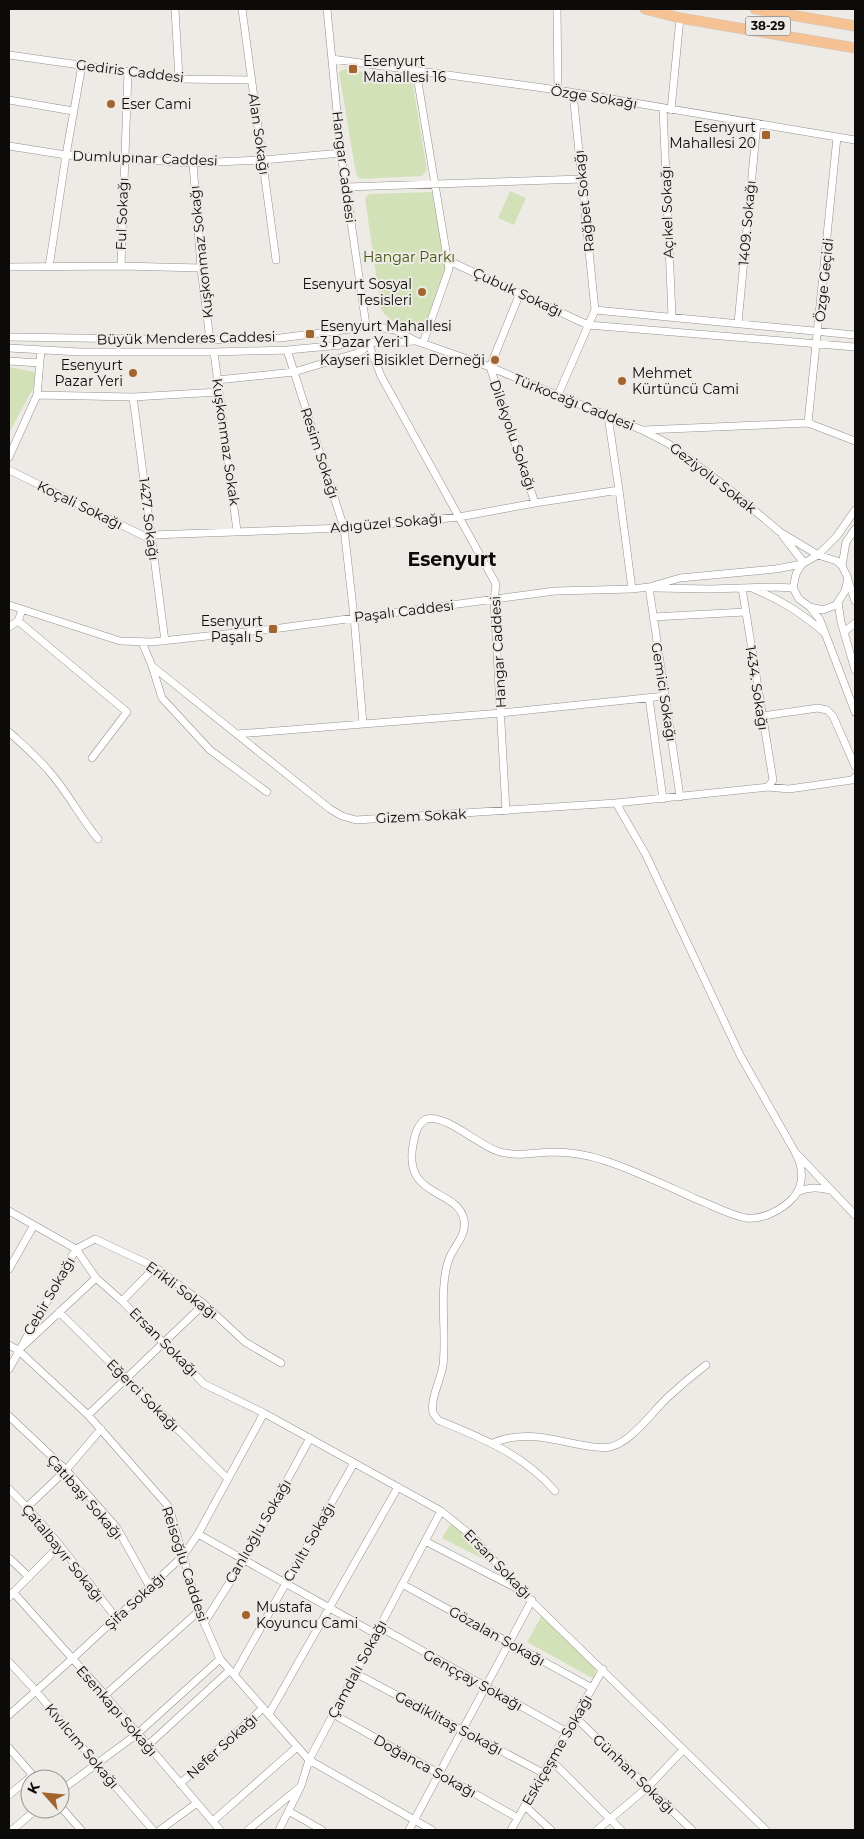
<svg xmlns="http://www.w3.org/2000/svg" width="864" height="1839" font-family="Montserrat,sans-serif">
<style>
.green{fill:#d3e1b8}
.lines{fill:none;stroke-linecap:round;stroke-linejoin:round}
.minor-casing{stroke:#94918d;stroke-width:8}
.highway-casing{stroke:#cac9c9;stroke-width:11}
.minor{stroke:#fff;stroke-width:7}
.highway{stroke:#f6c293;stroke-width:10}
.poi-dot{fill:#a4642e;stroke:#eeebe6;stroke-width:2}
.labels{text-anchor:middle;stroke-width:4;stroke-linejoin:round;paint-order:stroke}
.shield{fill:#eeebe6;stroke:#504e4c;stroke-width:1}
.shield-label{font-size:12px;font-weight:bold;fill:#0c0b0a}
.poi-label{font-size:14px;fill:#0c0b0a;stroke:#eeebe6;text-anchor:start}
.street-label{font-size:14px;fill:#0c0b0a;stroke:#eeebe6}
.park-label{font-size:14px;fill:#445510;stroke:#eeebe6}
.district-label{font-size:19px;font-weight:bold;fill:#0c0b0a;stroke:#eeebe6}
</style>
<rect width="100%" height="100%" fill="#eeebe6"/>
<path class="green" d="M345 69 407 79 413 85 427 170 422 176 360 179 356 174 339 72Z
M510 191 526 198 514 225 498 218Z
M432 192 446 269 424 334C409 328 390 324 381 309L365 198 370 194Z
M9 367 36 372V383L9 433Z
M451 1523 456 1524 507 1571 442 1538Z
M543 1613 596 1668 594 1679 527 1642Z"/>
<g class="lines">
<g class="minor-casing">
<path id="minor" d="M175 9 179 79
M242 9 276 260
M327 9 341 153 366 325
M557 9 558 90
M9 55 179 79 252 80
M332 59 558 90 855 140
M416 70 449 269 423 343
M9 100 73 111
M663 108 672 316
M671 110 680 18
M9 146 66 155 193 163 263 160 341 153
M193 163 201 268 210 340
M346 187 582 179
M447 260 588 325 855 347
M121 266 128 72
M9 267 121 266 201 268
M49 267 66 155 82 65
M520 293 490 367 535 503
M595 310 855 335
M738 323 757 123
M9 337 210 340 280 338 351 329 366 325 395 330 416 341 490 367 608 416 642 430 669 444 729 489 780 532 818 555 837 561 842 566 848 578 845 591 836 605 823 610 810 607 799 599 793 588 796 574 802 564 818 555 837 536 855 510
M369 345 381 376 496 584 494 600 506 811
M9 348 80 352H214L287 350 352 344 369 345 374 342 395 343 414 341
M287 350 344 528 354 617 363 724
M214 352 237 531
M9 361 40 363
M217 380 294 372 357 353 363 350 366 345
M37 395 133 397 219 392
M558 395 595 310 573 93
M133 397 165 641
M608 416 619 490 632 589
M808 423 837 137
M644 430 808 423 855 441
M9 457 37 395 41 350
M9 470 152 540
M151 535 344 528 459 517 535 503 619 490
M783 536 804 563
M842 566 846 542 855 529
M848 580 855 601
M649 587 680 797
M655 588 710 589 774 587 793 588
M742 588 773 780 768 787
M754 589C782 600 802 614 825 633
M838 602 841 622 855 670
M9 605 120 641 152 642 273 629 555 591 632 589 649 587 680 578 776 569 802 564
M810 607 820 620 855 712
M22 610 18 621 127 712 92 758
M653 617 745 612
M9 627 18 621
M844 632 855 623
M142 642 152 666 330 809 342 816 356 820 616 803 768 787 789 789 852 780 855 777
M152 666 162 698 210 750 267 792
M649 698 663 799
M762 716 818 708 827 710 833 716 855 766
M9 732C22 744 36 756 48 770 67 791 80 817 98 839
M237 734 501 713 665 696
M616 803 646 855 740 1055 795 1152 855 1215
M797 1192C809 1187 818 1187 830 1190
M9 1211 76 1249 96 1278 122 1301 204 1384 264 1413 441 1511 472 1536 520 1590 766 1830
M9 1269 34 1225
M122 1301 155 1267
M59 1312 227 1478
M9 1345 18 1350 88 1415 169 1507 199 1611 220 1659 309 1760 432 1830
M23 1346 96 1278
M9 1369 76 1249 95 1239 155 1267 204 1304 245 1342 281 1363
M88 1415 204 1304
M9 1416 66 1470 117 1528 150 1587
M493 1443C521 1431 547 1438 576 1444 587 1446 599 1449 610 1447 632 1442 652 1412 668 1397 680 1386 693 1375 706 1365
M9 1489C49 1528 82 1574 116 1618
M555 1491C523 1454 482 1438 438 1420L433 1413C430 1398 441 1380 443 1365 447 1332 438 1289 449 1259 454 1246 467 1235 464 1220 458 1188 403 1199 413 1145 415 1134 417 1125 426 1119 446 1114 477 1144 497 1151 514 1157 532 1153 550 1152 567 1152 589 1155 606 1161 636 1171 667 1186 696 1199 712 1205 729 1215 746 1218 762 1220 782 1210 793 1198 805 1184 803 1167 795 1152
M27 1507 66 1470 101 1429
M198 1534 376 1634
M425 1541 516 1588
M9 1558 29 1577
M402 1584 592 1688
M13 1592 105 1695 220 1830
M9 1597 60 1545
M204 1623 244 1560 310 1438
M380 1627 567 1732
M9 1662 36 1691 96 1764 153 1830
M355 1673 543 1773
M234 1675 354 1463
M105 1695 199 1611
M269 1714 398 1487
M333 1714 518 1818
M9 1715 72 1659 183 1556 198 1534 264 1413
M575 1717 692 1830
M147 1746 230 1670
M9 1748 36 1779
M551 1760 621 1830
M180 1784 263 1708
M60 1791 137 1734 220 1659
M9 1795 33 1775
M60 1806 81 1830
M525 1806 551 1830
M290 1812 322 1830
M213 1821 297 1747
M12 1830 37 1809
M160 1830 197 1803
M248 1830 300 1787
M279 1830 301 1786 309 1760 441 1511
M409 1830 532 1600
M511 1830 603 1669
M597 1830 648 1787 683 1750"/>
</g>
<g class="highway-casing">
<path id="highway" d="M645 9 680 18 855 48
M755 9 855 26"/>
</g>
<use href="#minor" class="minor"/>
<use href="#highway" class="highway"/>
</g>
<g class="poi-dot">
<rect x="348" y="64" width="10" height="10" rx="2.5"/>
<circle cx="111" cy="104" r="5"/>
<rect x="761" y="130" width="10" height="10" rx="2.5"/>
<circle cx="422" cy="292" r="5"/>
<rect x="305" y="329" width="10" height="10" rx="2.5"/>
<circle cx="495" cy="360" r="5"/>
<circle cx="133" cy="373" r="5"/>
<circle cx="622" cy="381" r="5"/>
<rect x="268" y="624" width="10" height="10" rx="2.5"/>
<circle cx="246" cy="1615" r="5"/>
</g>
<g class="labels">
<rect class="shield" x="745.5" y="16.5" width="45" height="19" rx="4"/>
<g class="shield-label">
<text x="768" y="30">38-29</text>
</g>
<g class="poi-label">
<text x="363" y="66">Esenyurt<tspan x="363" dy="16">Mahallesi 16</tspan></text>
<text x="121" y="109">Eser Cami</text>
<text x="756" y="132" text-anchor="end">Esenyurt<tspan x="756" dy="16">Mahallesi 20</tspan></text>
<text x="412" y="289" text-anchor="end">Esenyurt Sosyal<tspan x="412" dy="16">Tesisleri</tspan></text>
<text x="320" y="331">Esenyurt Mahallesi<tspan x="320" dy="16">3 Pazar Yeri 1</tspan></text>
<text x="485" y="365" text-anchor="end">Kayseri Bisiklet Derneği</text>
<text x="123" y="370" text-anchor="end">Esenyurt<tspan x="123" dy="16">Pazar Yeri</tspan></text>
<text x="632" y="378">Mehmet<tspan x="632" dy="16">Kürtüncü Cami</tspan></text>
<text x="263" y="626" text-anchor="end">Esenyurt<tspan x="263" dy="16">Paşalı 5</tspan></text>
<text x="256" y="1612">Mustafa<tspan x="256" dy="16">Koyuncu Cami</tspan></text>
</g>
<g class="street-label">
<text transform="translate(130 71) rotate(7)" y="5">Gediris Caddesi</text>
<text transform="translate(594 97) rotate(9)" y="5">Özge Sokağı</text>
<text transform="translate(259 134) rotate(82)" y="5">Alan Sokağı</text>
<text transform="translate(145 158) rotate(2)" y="5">Dumlupınar Caddesi</text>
<text transform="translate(344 167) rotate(83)" y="5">Hangar Caddesi</text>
<text transform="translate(584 201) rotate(-96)" y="5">Rağbet Sokağı</text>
<text transform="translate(667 212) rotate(-92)" y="5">Açıkel Sokağı</text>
<text transform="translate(122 214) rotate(-88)" y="5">Ful Sokağı</text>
<text transform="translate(747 223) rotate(-85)" y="5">1409. Sokağı</text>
<text transform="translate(201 252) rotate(-96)" y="5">Kuşkonmaz Sokağı</text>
<text transform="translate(824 280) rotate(-84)" y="5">Özge Geçidi</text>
<text transform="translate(518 292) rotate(25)" y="5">Çubuk Sokağı</text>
<text transform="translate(186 338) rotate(-1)" y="5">Büyük Menderes Caddesi</text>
<text transform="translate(574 402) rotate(22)" y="5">Türkocağı Caddesi</text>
<text transform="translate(513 435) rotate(71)" y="5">Dilekyolu Sokağı</text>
<text transform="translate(226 442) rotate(82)" y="5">Kuşkonmaz Sokak</text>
<text transform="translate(320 453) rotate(72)" y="5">Resim Sokağı</text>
<text transform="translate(713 478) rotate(38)" y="5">Geziyolu Sokak</text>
<text transform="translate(80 505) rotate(26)" y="5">Koçali Sokağı</text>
<text transform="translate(149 519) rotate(83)" y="5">1427. Sokağı</text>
<text transform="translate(386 523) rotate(-5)" y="5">Adıgüzel Sokağı</text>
<text transform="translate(404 611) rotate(-7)" y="5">Paşalı Caddesi</text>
<text transform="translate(498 652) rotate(-93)" y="5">Hangar Caddesi</text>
<text transform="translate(757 688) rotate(81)" y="5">1434. Sokağı</text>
<text transform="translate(664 692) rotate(81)" y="5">Gemici Sokağı</text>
<text transform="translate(421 816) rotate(-3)" y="5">Gizem Sokak</text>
<text transform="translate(182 1290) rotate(37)" y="5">Erikli Sokağı</text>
<text transform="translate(49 1296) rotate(-60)" y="5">Cebir Sokağı</text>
<text transform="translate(164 1342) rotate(45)" y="5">Ersan Sokağı</text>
<text transform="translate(143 1395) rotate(45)" y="5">Eğerci Sokağı</text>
<text transform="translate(85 1497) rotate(49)" y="5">Çatıbaşı Sokağı</text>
<text transform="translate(258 1531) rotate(-60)" y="5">Canlıoğlu Sokağı</text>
<text transform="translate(309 1542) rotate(-60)" y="5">Cıvıltı Sokağı</text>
<text transform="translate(63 1553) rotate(51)" y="5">Çatalbayır Sokağı</text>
<text transform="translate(185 1564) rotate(72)" y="5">Reisoğlu Caddesi</text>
<text transform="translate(498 1564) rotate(46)" y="5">Ersan Sokağı</text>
<text transform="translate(135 1601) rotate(-43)" y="5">Şifa Sokağı</text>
<text transform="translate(497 1636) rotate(29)" y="5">Gözalan Sokağı</text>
<text transform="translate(357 1669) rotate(-62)" y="5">Çamdalı Sokağı</text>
<text transform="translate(473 1680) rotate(29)" y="5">Genççay Sokağı</text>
<text transform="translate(117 1711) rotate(49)" y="5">Esenkapı Sokağı</text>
<text transform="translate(449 1723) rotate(28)" y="5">Gediklitaş Sokağı</text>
<text transform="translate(82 1746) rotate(50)" y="5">Kıvılcım Sokağı</text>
<text transform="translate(222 1746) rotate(-42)" y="5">Nefer Sokağı</text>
<text transform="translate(557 1750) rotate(-60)" y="5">Eskiçeşme Sokağı</text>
<text transform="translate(425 1766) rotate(29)" y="5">Doğanca Sokağı</text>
<text transform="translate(634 1774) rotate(44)" y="5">Günhan Sokağı</text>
</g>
<g class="park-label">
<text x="409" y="262">Hangar Parkı</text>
</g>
<g class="district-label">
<text x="452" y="566">Esenyurt</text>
</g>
</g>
<rect width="864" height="1839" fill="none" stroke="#0c0b0a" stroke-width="20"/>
<g transform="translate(45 1794) rotate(297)"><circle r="24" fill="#eeebe6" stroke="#94918e"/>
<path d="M0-4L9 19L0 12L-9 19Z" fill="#a4642e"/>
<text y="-8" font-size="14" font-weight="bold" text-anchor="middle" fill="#0c0b0a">K</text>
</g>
</svg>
